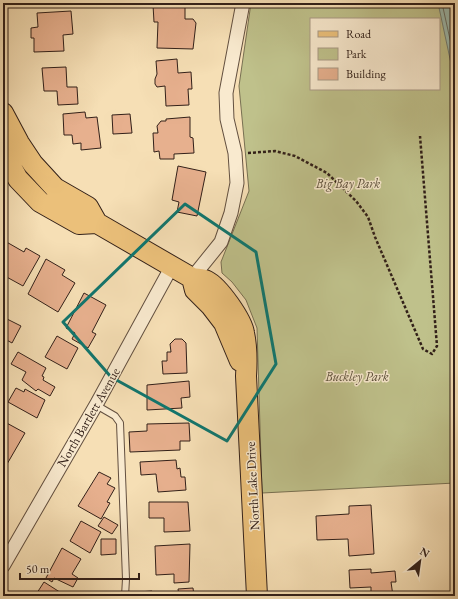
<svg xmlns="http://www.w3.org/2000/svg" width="458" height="599" font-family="'EB Garamond',serif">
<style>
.green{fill:#bfc18b;stroke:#787052;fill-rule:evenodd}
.water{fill:#9dbcb0;stroke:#727e74}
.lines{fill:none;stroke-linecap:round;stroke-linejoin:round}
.shore{stroke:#686e64;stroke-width:1}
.building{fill:#e7b08e;stroke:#322019}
.service-casing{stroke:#635040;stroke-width:8}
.minor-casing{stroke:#635040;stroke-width:15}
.primary-casing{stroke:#322019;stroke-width:22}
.path{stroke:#322019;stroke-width:2.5;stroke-dasharray:3 2;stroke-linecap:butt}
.service{stroke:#f9eacf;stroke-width:6}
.minor{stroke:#f9eacf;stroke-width:13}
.primary{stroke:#ebc07a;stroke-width:20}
.marked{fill:none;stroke:#0f766e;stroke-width:3;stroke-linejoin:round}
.labels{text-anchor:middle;stroke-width:3;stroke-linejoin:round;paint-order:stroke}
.park-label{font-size:13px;font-style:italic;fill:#5c503b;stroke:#f9eacf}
.street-label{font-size:13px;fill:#322019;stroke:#f9eacf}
</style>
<rect width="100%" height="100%" fill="#f6dfb5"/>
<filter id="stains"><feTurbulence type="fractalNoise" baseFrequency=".005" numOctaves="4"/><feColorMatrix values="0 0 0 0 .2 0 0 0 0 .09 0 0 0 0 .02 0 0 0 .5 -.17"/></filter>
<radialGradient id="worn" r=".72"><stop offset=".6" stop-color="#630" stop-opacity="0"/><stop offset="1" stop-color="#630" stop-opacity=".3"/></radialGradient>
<path class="green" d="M251 3H440L455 66V483L262 493 257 328 246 300 232 282 222 273 221 262 249 191 239 86ZM311 19H439V89H311Z"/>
<path class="water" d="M438 3H455V82Z"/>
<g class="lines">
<path class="shore" d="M442 3 455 62"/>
</g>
<path class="building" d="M185 4V19H193L196 23 193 49 157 48 158 22H154L153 5Z
M71 11 73 34 63 35 64 51 34 52V38H31V28L38 27 37 13Z
M177 59 178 73 191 72 192 89H188L189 105 166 106 165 86 157 87 155 84V79L157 74 156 61Z
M66 67 67 87H77L78 104 58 105 57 91H44L42 68Z
M85 112 86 118 97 117 101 148 81 150V143L73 144 72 135H64L63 114Z
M130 114 132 133 113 134 112 115Z
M190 117V137L193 138 194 153 174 154V159H160L159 151 154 152 153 133H158L157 126 161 121H166V119Z
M178 166 206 172 197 216 177 212 179 202 172 200Z
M3 240 24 252 26 248 40 256 23 286 3 275Z
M46 259 65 270 62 275 75 283 58 312 28 294Z
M84 293 106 305 92 332 96 334 88 348 72 339 75 333 66 328Z
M7 319 21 326 12 343 3 338V327Z
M57 336 78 348 67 369 45 357Z
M175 339H182L186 343 187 373 163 374 162 361H167V352H171L170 344Z
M18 352 46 368 42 376 44 377 43 380 55 387 50 396 38 389 36 391 22 380 26 372 11 364Z
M189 381 190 397 181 398 182 408 147 410V385Z
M16 388 24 392 25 389 45 400 37 418 8 402Z
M3 421 25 433 3 471Z
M189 423 190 441H180V450L130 452 129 432 147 431V424Z
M176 460 177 469 180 468 181 477H185L186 490 158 492 156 474 141 475 140 462Z
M99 472 111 478 107 484 115 488 107 502 110 503 101 519 78 506Z
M149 502H188L190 531 164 532V518H149Z
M371 505 374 554 349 556 348 539 317 540 316 516 349 514V506Z
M104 517 118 525 112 534 98 526Z
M81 521 101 532 90 553 70 541Z
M101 539H116V554L101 555Z
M190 544 189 582 174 583V574L156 575 155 546Z
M62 548 81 559 72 574 78 578 73 587 54 578 52 582 46 578Z
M371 569V573L395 571 396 582H391L393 596H371V587L350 588 349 570Z
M44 582 66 596H35Z
M193 588 194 596H179L178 589Z
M152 591V596H138V592Z"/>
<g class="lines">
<g class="service-casing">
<path id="service" d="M96 405 115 416 120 423 126 579 125 596"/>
</g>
<g class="minor-casing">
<path id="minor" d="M192 278 221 242 231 213 237 183 235 153 227 119 226 93 243 3
M3 566 96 405 172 266"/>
</g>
<g class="primary-casing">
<path id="primary" d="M3 113 19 143 33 164 55 188 88 207 97 223 192 278C197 279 203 279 207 281 219 287 242 320 244 333 247 347 247 361 246 376L257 596
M3 152 18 179 40 202 79 224 97 223
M192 278 195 290 211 306 224 323 240 361"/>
</g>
<path class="path" d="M248 153 275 151 295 156 327 173 356 201 368 217 375 237 423 349 432 354 437 346 420 136"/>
<use href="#service" class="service"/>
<use href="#minor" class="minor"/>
<use href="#primary" class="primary"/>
</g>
<path class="marked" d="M185 204 256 252 276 364 227 441 111 377 63 322Z"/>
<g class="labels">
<g class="park-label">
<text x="348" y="188">Big Bay Park</text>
<text x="357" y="381">Buckley Park</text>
</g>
<g class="street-label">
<text transform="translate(88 417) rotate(-60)" y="5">North Bartlett Avenue</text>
<text transform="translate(252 486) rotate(-93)" y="5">North Lake Drive</text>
</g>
</g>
<rect width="458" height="599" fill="none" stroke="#f6dfb5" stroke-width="16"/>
<rect x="4" y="4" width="450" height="591" fill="none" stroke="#322019" stroke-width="2"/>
<rect x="8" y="8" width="442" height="583" fill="none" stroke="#322019"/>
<rect x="310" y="18" width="130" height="72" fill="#f9eacf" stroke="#a99986"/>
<rect x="318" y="31" width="20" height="6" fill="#ebc07a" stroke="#a99986"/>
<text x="346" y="38" font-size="12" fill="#322019">Road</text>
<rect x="318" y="48" width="20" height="12" fill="#bfc18b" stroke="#a99986"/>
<text x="346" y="58" font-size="12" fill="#322019">Park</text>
<rect x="318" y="68" width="20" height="12" fill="#e7b08e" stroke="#a99986"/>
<text x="346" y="78" font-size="12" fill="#322019">Building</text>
<g transform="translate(420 561) rotate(29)" stroke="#f9eacf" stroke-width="3" paint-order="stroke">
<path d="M0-3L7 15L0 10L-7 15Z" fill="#322019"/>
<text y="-6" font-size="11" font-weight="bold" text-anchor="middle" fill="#322019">N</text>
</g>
<path d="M20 573v6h119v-6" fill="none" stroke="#322019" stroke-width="2"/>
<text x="26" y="573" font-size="12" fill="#322019" stroke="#f9eacf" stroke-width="3" paint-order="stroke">50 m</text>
<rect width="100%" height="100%" filter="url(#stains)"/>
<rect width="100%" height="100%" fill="url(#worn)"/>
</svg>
